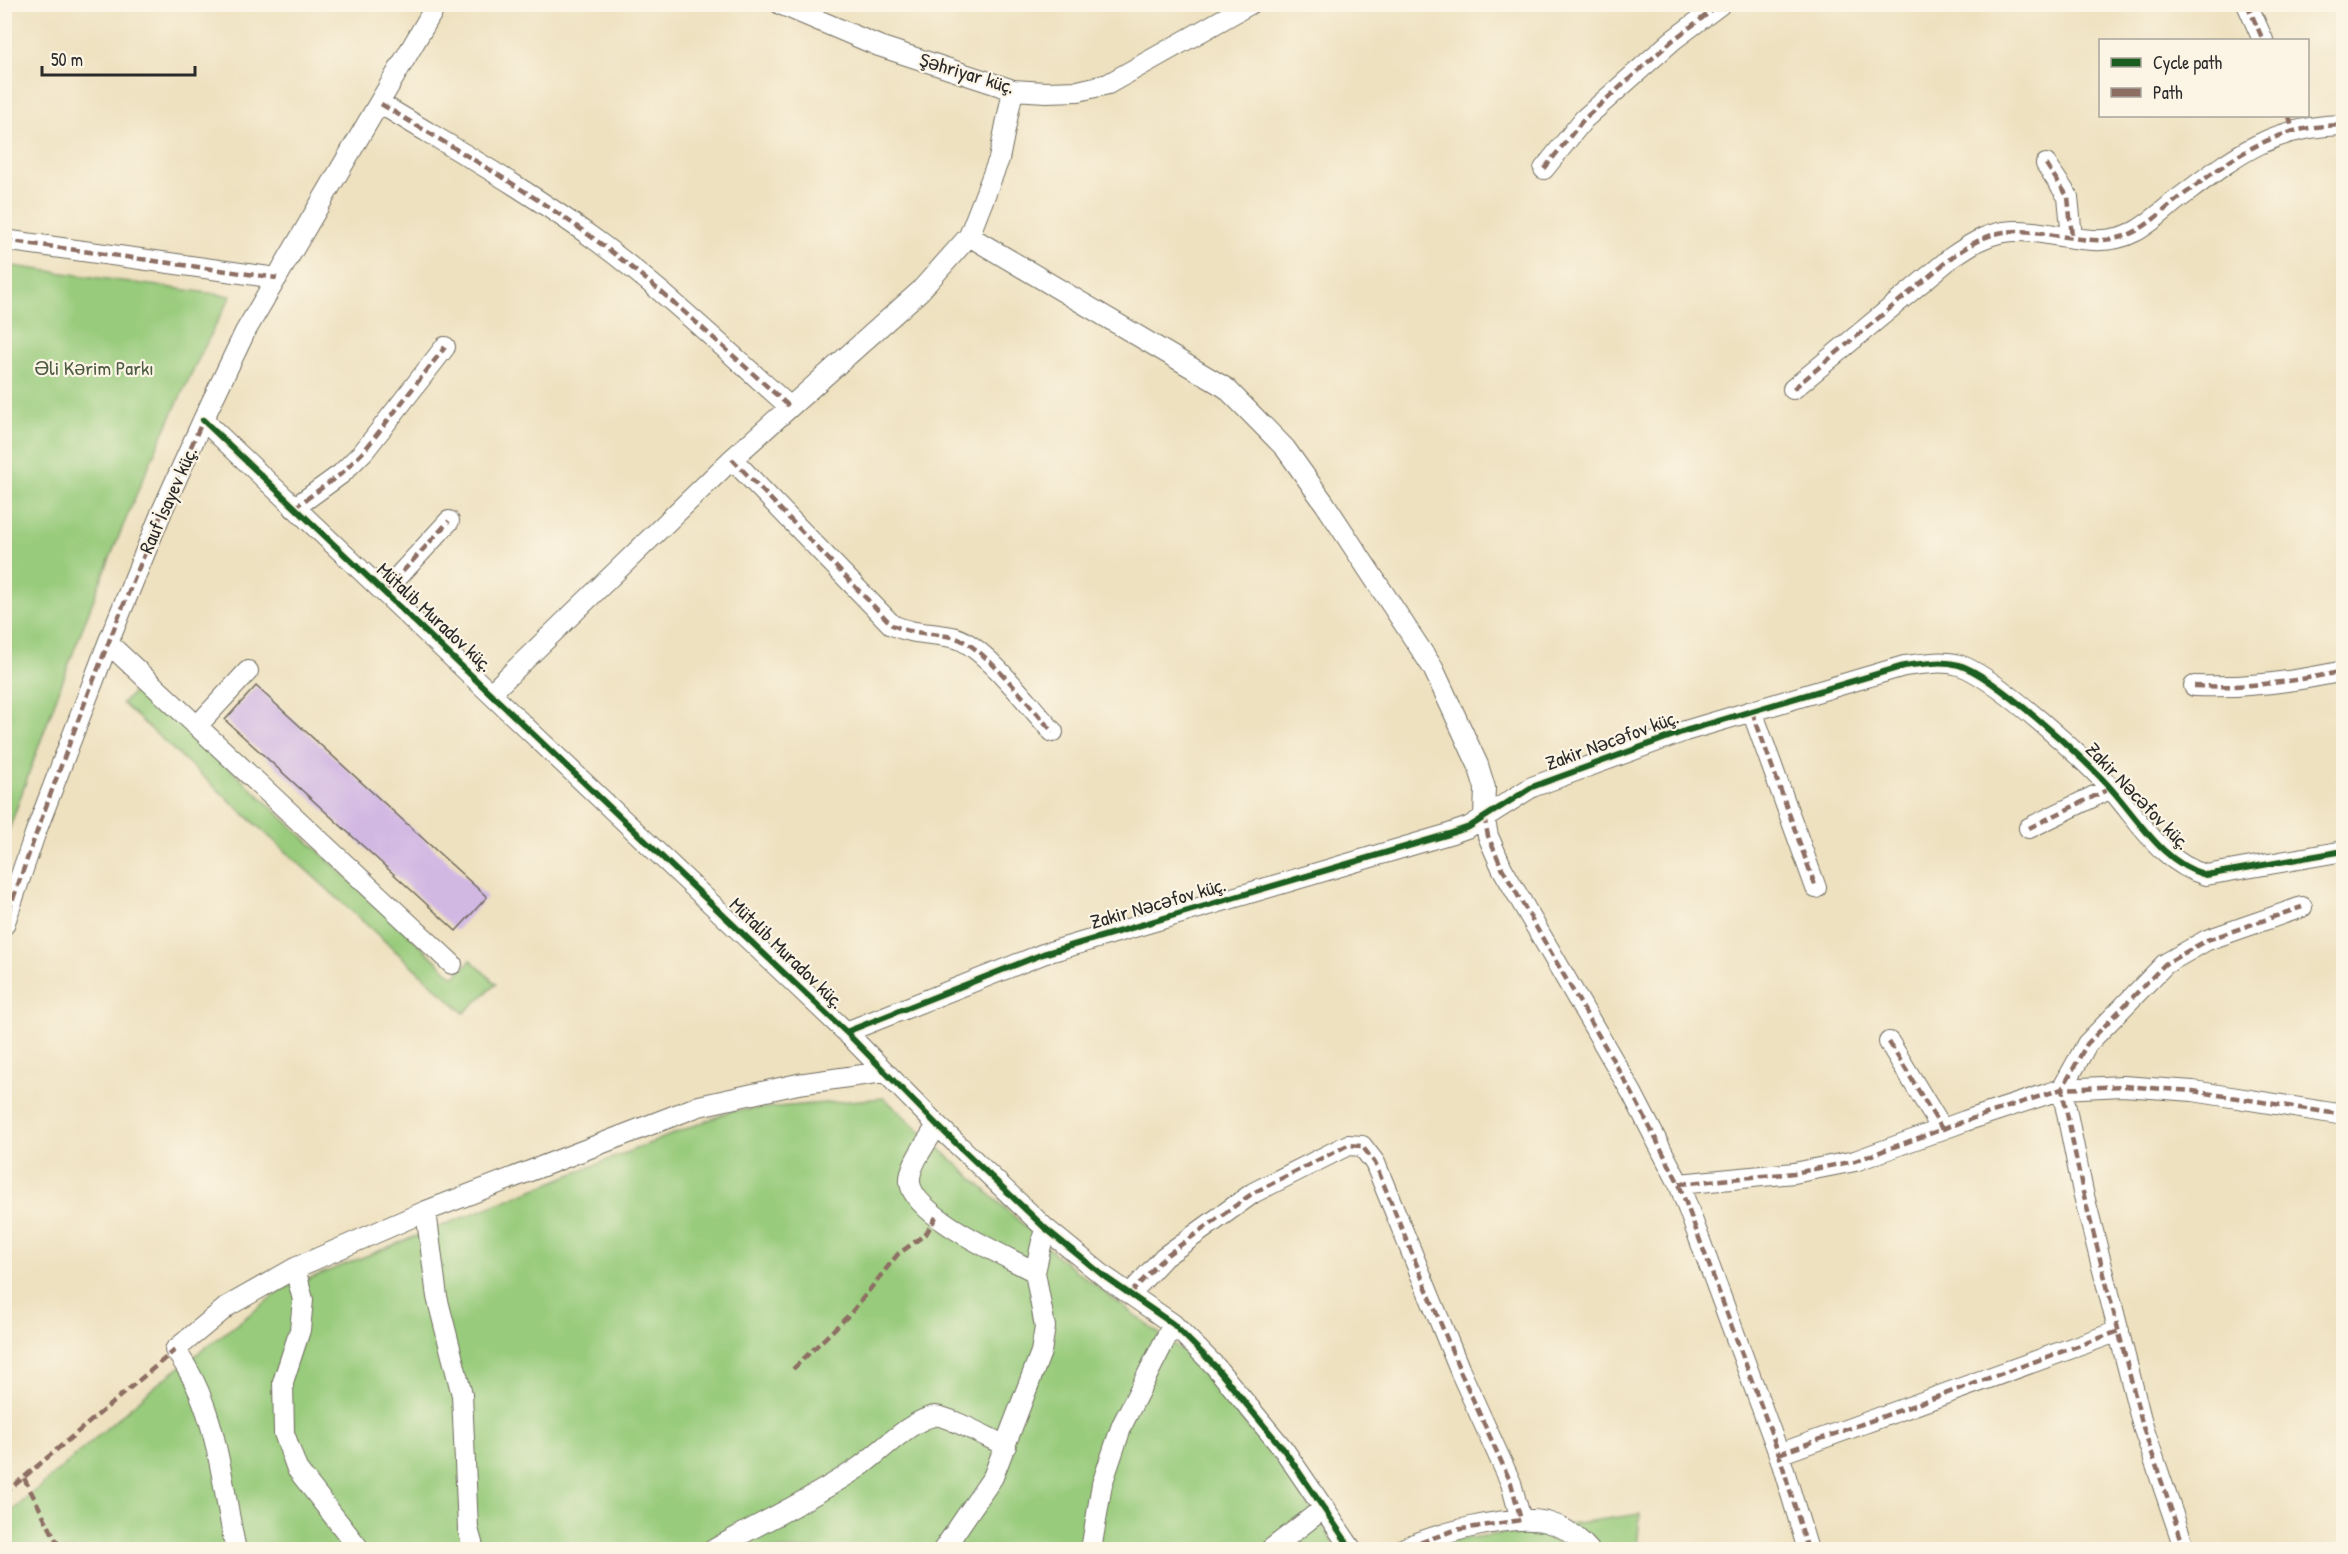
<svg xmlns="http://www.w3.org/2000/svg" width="2348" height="1554" font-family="'Patrick Hand',sans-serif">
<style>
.green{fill:#98cb7c;stroke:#627b54;stroke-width:1.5}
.building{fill:#d1b8e3}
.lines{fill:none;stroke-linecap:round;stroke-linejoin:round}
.minor-casing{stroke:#6f6b5f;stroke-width:22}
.minor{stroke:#fff;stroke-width:20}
.quiet{stroke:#8d6e63;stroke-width:4.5;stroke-dasharray:9 4.5;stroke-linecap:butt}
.cycleway-casing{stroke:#fcf5e5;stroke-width:10}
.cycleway{stroke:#1b5e20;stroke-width:6}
.labels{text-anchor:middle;stroke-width:4.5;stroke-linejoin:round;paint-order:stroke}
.street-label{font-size:20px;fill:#2b2b2b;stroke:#fcf5e5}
.park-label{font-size:20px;fill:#4c5b43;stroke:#fcf5e5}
</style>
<rect width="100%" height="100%" fill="#fcf5e5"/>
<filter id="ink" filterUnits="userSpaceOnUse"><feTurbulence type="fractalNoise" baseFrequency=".0167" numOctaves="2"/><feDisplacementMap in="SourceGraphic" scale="12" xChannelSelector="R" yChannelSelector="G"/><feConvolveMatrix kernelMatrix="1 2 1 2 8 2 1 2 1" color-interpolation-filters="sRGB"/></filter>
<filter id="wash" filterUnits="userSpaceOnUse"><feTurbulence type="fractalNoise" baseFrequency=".008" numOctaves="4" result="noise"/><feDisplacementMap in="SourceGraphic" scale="24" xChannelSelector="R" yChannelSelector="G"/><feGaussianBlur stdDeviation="1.35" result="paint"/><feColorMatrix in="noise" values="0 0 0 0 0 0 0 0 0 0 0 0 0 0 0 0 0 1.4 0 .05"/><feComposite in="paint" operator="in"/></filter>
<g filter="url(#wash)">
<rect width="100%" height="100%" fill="#eee1c0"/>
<path class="green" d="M5 265 231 296C138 469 70 656 5 841Z
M141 686 454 977 471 960 496 984 464 1013 122 703Z
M884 1098 1063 1261 1185 1353 1282 1467 1339 1549 5 1550 4 1518 155 1386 283 1289 731 1111Z
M1640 1514 1637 1549 1430 1550 1449 1541Z"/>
<g id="blocks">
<path class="building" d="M256 686 487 897 456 931 225 720Z"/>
</g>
</g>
<g filter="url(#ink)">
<use href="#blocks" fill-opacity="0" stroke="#6f6b5f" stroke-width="1.5"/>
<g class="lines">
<g class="minor-casing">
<path id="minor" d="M780 4 879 46 1013 90 1046 92 1078 91 1108 84 1250 4
M2247 4 2263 40
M381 104C453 148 528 190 597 241 665 291 727 351 790 407
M2046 164 2068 197 2072 237
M1544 169 1584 119 1673 40 1721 4
M969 236 1226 388 1285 448 1325 504 1433 668 1478 765 1485 788 1484 816 1488 836 1502 868 1632 1093 1679 1184 1779 1454 1808 1550
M4 240 277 278
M1793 389 1952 257C1968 246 1984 235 2004 232 2047 226 2094 253 2134 232 2148 225 2162 212 2174 202 2232 159 2268 126 2344 125
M203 420 846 1032 937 1125 1045 1228 1105 1277 1173 1324 1215 1366 1284 1450 1352 1550
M732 459 892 625C917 636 933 632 956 638 985 647 1031 708 1053 732
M294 508 341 474 364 451 445 347
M384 592 449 521
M108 643 452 964
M2194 686C2248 688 2291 682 2344 671
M491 693 732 459 920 291 969 236 999 159 1013 90
M1752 711 1816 888
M197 726 248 671
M2029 828 2111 788
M4 925 35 834 108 643 162 511 203 420 245 332 437 4
M846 1032 1043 954 1449 834 1469 827 1532 787 1685 731 1904 666C1922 664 1941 660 1959 665 1993 675 2089 762 2113 791 2140 822 2164 864 2206 875L2344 851
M1889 1042 1942 1129
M937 1125C929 1140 908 1165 910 1183 915 1217 1006 1256 1035 1272
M1679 1184 1794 1173 1855 1161 1965 1121 2062 1089 2123 1086 2193 1091 2344 1115
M426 1211 437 1297 462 1395 468 1529 474 1550
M295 1268 303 1300 300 1330 283 1382 284 1433 297 1469 360 1550
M1130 1294 1164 1257 1253 1193 1348 1145 1362 1146 1375 1163 1461 1373 1511 1483 1521 1520
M1779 1454 2119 1331
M236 1550C221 1482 218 1407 175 1350L228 1306 295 1268 426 1211 699 1106 798 1084 884 1072
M713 1550C762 1522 812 1499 858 1468 880 1453 909 1421 934 1416 944 1414 993 1440 1006 1446
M943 1550 993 1477 1041 1352 1045 1327 1035 1272 1045 1228
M1091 1550 1102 1484 1122 1425 1173 1324
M1270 1550 1324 1508
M1400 1550C1436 1534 1509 1513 1547 1522 1565 1527 1577 1536 1589 1550
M2185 1550 2143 1427 2083 1192 2062 1089 2087 1044 2165 964 2207 940 2302 907"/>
</g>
<use href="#minor" class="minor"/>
<path class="quiet" d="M2247 4 2263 40
M381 104C453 148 528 190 597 241 665 291 727 351 790 407
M2289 116 2293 131
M2046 164 2068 197 2072 237
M1544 169 1584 119 1673 40 1721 4
M4 240 277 278
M1793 389 1952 257C1968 246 1984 235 2004 232 2047 226 2094 253 2134 232 2148 225 2162 212 2174 202 2232 159 2268 126 2344 125
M732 459 892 625C917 636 933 632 956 638 985 647 1031 708 1053 732
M294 508 341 474 364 451 445 347
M384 592 449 521
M2194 686C2248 688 2291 682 2344 671
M1752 711 1816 888
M1484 816 1488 836 1502 868 1632 1093 1679 1184 1779 1454 1808 1550
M2029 828 2111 788
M4 925C63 754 128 585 203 420
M1889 1042 1942 1129
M1679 1184 1794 1173 1855 1161 1965 1121 2062 1089 2123 1086 2193 1091 2344 1115
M1130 1294 1164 1257 1253 1193 1348 1145 1362 1146 1375 1163 1461 1373 1511 1483 1521 1520 1455 1530 1400 1550
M793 1369 851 1313 898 1254 926 1234 936 1217
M1779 1454 2119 1331
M24 1478 61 1550
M4 1494 175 1350
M2185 1550 2143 1427 2083 1192 2062 1089 2087 1044 2165 964 2207 940 2302 907"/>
<g class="cycleway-casing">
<path id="cycleway" d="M203 420 846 1032 937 1125 1045 1228 1105 1277 1173 1324 1215 1366 1284 1450 1352 1550
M846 1032 1043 954 1449 834 1469 827 1532 787 1685 731 1904 666C1922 664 1941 660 1959 665 1993 675 2089 762 2113 791 2140 822 2164 864 2206 875L2344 851"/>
</g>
<use href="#cycleway" class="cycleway"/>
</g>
</g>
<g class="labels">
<g class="street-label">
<text transform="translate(967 73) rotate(17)" y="7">Şəhriyar küç.</text>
<text transform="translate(168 500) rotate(-66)" y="7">Rauf İsayev küç.</text>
<text transform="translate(435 617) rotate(43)" y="7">Mütalib Muradov küç.</text>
<text transform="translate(1612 740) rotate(-20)" y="7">Zakir Nəcəfov küç.</text>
<text transform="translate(2138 796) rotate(46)" y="7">Zakir Nəcəfov küç.</text>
<text transform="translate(1158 903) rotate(-16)" y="7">Zakir Nəcəfov küç.</text>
<text transform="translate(787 953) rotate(44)" y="7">Mütalib Muradov küç.</text>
</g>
<g class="park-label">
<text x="94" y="375">Əli Kərim Parkı</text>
</g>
</g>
<rect width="2348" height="1554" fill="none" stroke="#fcf5e5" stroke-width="24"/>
<rect x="2099" y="39" width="210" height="78" fill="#fcf5e5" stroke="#a8a49b" stroke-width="1.5"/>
<rect x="2111" y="58" width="30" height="9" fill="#1b5e20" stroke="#a8a49b" stroke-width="1.5"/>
<text x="2153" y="69" font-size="18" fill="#2b2b2b">Cycle path</text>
<rect x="2111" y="88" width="30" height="9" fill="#8d6e63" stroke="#a8a49b" stroke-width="1.5"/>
<text x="2153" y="99" font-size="18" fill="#2b2b2b">Path</text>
<path d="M42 66v9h153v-9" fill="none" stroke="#2b2b2b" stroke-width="3"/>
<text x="51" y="66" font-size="18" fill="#2b2b2b" stroke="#fcf5e5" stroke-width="4.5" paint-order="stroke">50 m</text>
</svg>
